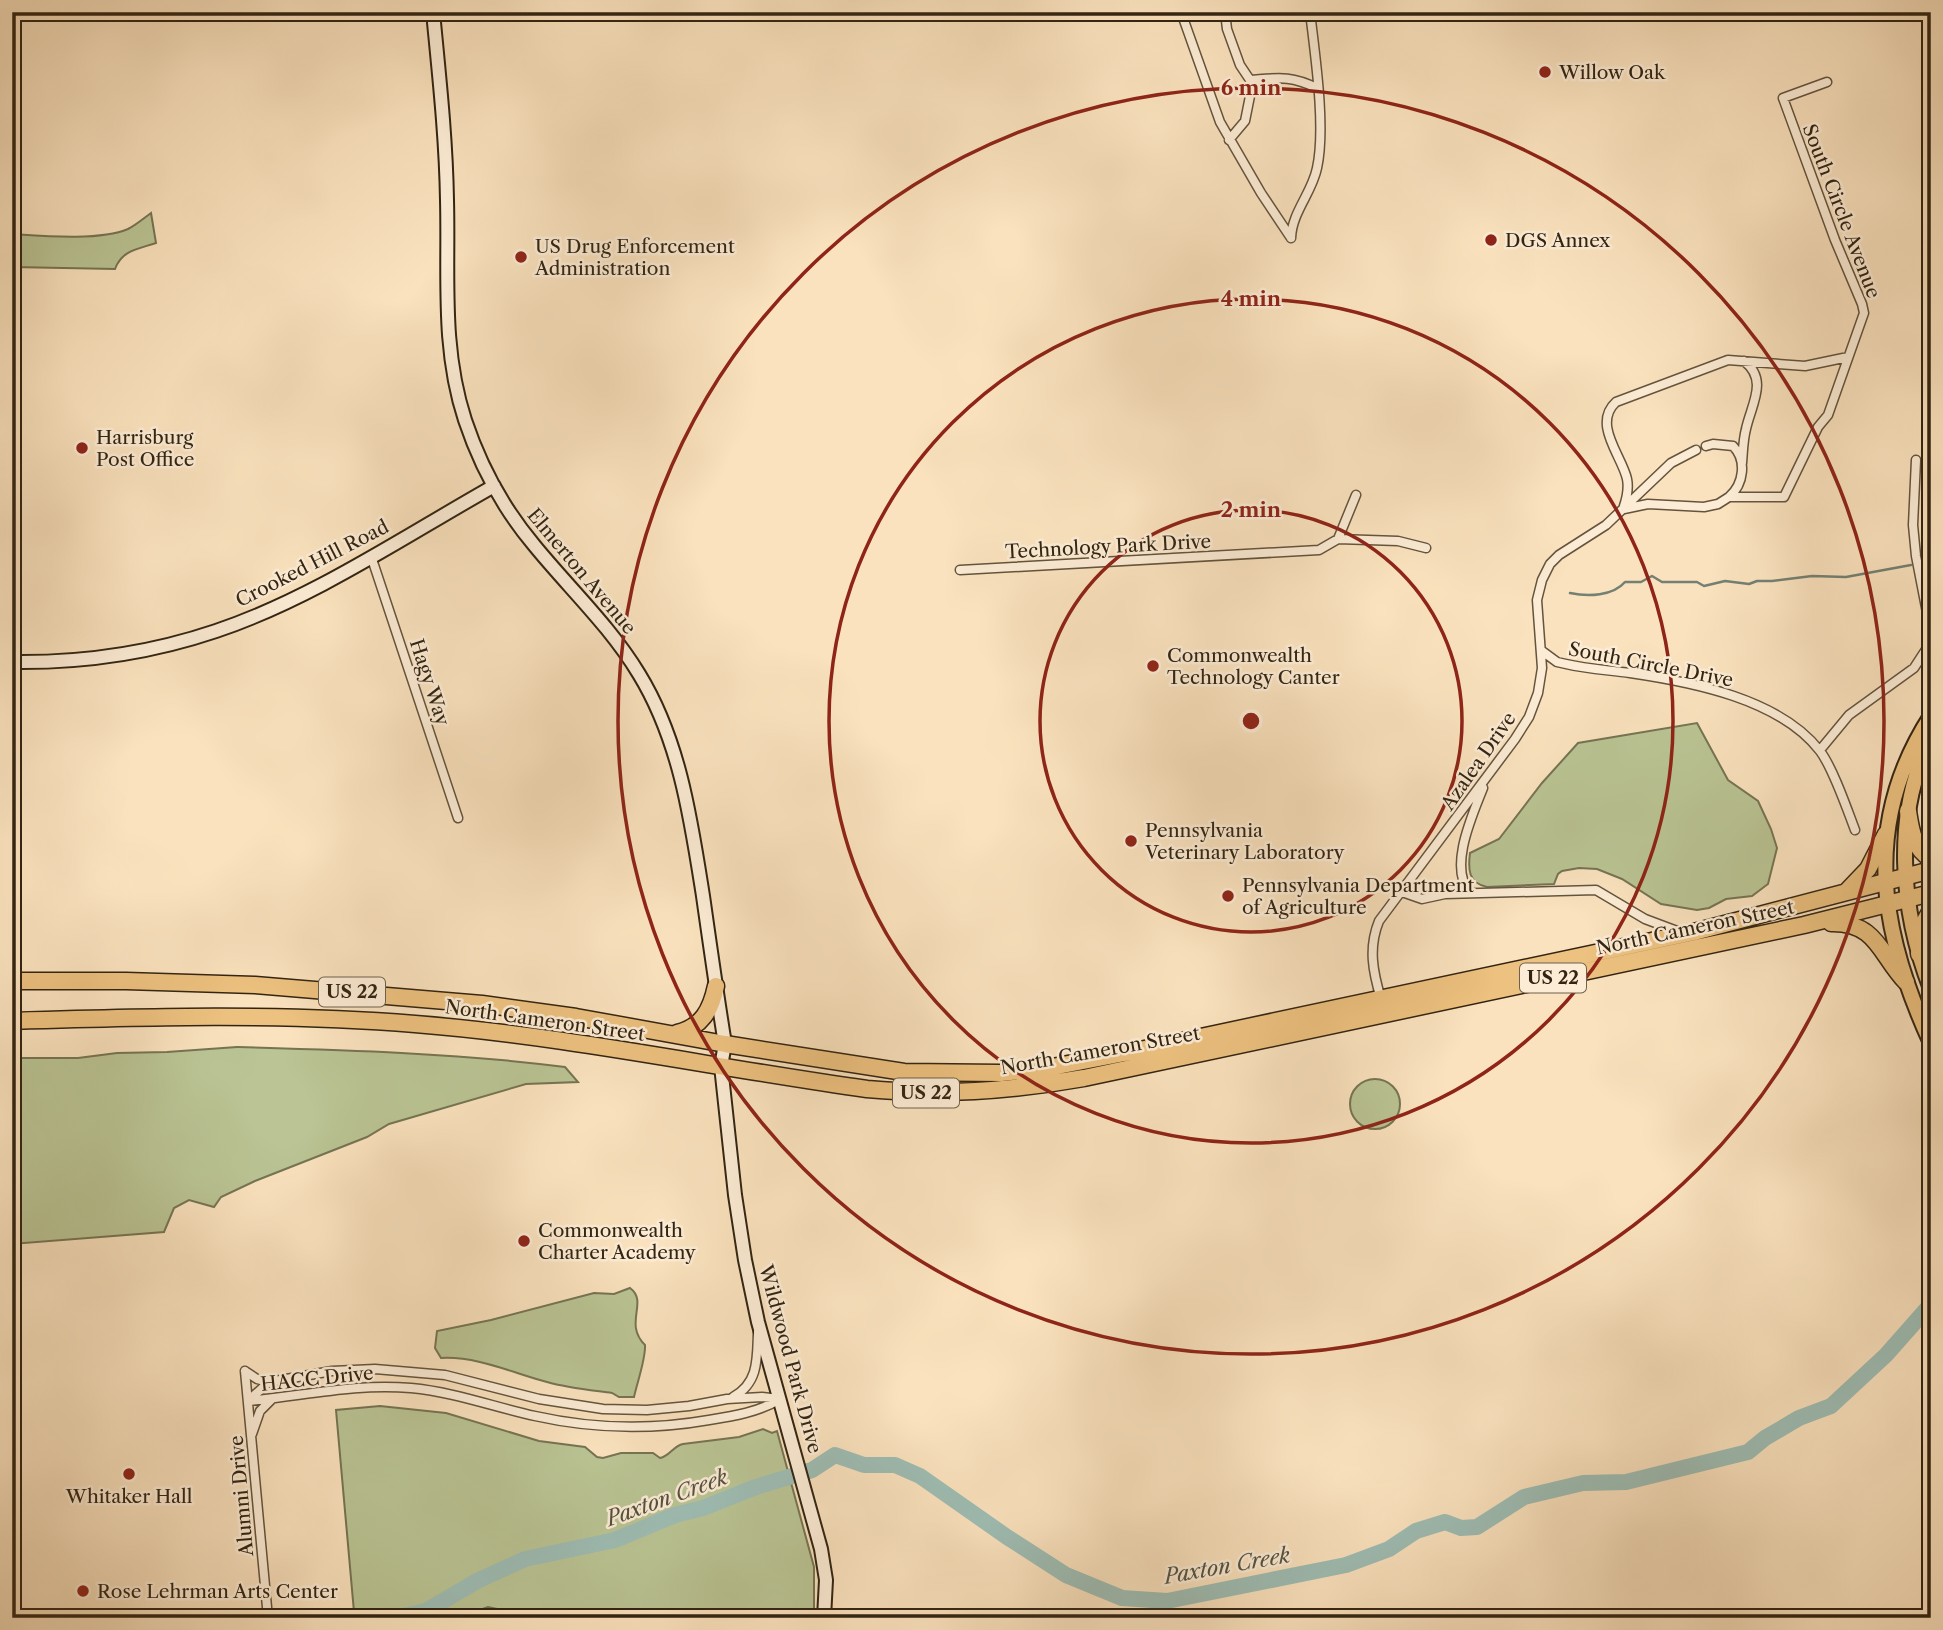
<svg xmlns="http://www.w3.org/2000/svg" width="1943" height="1630" font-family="'Libre Caslon Text',serif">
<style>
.green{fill:#bac494;stroke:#767453;stroke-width:2}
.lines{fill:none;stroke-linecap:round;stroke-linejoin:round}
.stream{stroke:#738073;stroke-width:2.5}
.river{stroke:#9ebdb4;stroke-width:16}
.street-casing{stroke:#64543d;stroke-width:11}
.secondary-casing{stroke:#322412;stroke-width:16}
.primary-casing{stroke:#322412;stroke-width:18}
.highway-casing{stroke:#322412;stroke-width:19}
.street{stroke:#fcecd5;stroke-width:8}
.secondary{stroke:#fcecd5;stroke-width:12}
.primary{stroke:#edc17f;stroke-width:14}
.highway{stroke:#edc17f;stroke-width:16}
.ring{fill:none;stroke:#8f2418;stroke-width:3.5}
.poi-dot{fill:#8f2418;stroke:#fcecd5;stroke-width:2.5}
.labels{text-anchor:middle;stroke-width:5;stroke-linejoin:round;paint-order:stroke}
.shield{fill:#fcecd5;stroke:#6f604c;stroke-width:2}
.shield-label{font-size:18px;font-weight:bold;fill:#322412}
.poi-label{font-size:19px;fill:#322412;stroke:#fcecd5;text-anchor:start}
.street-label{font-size:19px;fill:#322412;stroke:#fcecd5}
.water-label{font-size:21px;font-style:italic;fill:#525243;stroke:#fcecd5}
.centre{fill:#8f2418;stroke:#fcecd5;stroke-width:3.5}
.ring-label{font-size:21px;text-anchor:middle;font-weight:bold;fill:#8f2418;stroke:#fcecd5;stroke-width:5;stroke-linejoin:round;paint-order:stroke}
</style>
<rect width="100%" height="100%" fill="#fae2be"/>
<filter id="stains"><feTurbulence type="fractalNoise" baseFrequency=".00286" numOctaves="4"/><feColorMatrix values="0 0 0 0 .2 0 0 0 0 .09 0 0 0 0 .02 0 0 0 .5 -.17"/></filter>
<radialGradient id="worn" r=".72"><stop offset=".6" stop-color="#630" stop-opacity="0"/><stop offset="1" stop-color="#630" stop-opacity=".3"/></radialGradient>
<path class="green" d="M151 213 156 243C138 249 122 250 115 269L12 267V234C43 236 100 241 128 229 136 225 144 218 151 213Z
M1697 723 1728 780 1758 801 1771 829 1777 848 1768 884 1752 896 1726 899 1709 908 1697 910 1661 904 1622 879 1597 869 1579 868 1562 871 1558 874 1554 884 1487 887C1468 883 1468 869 1470 853L1499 839 1542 783 1578 743Z
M237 1047C346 1050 456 1053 565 1067L578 1082 526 1084 389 1124 367 1137 255 1181 221 1197 214 1207 189 1200 174 1208 164 1232 12 1244V1058H78L117 1053 167 1052Z
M1350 1104a25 25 0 1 1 50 0a25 25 0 1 1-50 0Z
M630 1288C649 1302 623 1323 645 1345 646 1358 637 1383 634 1397H619L612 1393C590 1390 568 1388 547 1382 513 1373 477 1356 441 1358L435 1348 437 1331 491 1320 594 1293 614 1294Z
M380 1406 446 1413 539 1441 585 1447 597 1457 603 1458 621 1453H653L660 1458C670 1456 673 1446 683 1444L739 1437 763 1429 772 1433 777 1431 814 1567V1618H508L507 1611 488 1607 457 1618H347V1613L354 1612 336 1410Z"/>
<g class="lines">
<path class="stream" d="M1925 562 1931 561
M1570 593C1588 597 1613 596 1625 582H1641L1652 576 1662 582H1697L1704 586 1725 581 1749 584 1757 581H1772L1812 576 1846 577 1911 565"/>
<path class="river" d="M394 1618 426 1611 477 1581 525 1559 615 1540 675 1515 703 1508 756 1487 812 1470 835 1455 864 1465H895L920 1476 1007 1537 1066 1575 1122 1598 1167 1601 1346 1565 1389 1549 1416 1531 1445 1522 1461 1528 1477 1527 1524 1497 1583 1483 1626 1482 1748 1452 1765 1438 1799 1418 1831 1406 1886 1355 1931 1304"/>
<g class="street-casing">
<path id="street" d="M1181 12 1220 122 1261 193 1291 238
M1225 12 1227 29 1240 65 1250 80V96L1245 121 1229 140
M1250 80C1278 78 1290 75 1317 88
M1291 238C1292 212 1312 193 1317 168 1326 127 1315 55 1310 12
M1706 446 1713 444 1733 446C1747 460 1744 484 1729 497
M1742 463C1743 452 1743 440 1746 429 1751 405 1769 380 1744 361
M1624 506C1627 497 1629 489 1627 479 1622 456 1592 424 1616 402L1728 360 1805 366 1848 357
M1624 509 1648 504 1704 507 1718 504 1729 497H1784L1818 427 1828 415 1864 313 1862 304 1835 240 1783 98 1827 82
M1338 539 1398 541 1426 548
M371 556 458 818
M960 570 1319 550 1338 539 1356 495
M1542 651 1557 662 1566 664C1587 669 1609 670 1630 673 1692 682 1780 699 1820 751 1833 768 1847 809 1855 830
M1820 750 1849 715 1914 668 1927 648 1929 623 1916 556 1913 525 1916 460
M1399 891 1422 899 1445 894 1596 890 1645 919 1677 931
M1470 893C1448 868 1472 816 1483 788
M1381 999C1373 972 1368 948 1379 921L1515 739 1529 717 1538 693 1542 668 1537 600 1542 580 1550 564 1559 555 1606 525 1671 463 1696 450
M245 1371 268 1618
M245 1371 257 1379 269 1382
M733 1397C759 1383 757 1358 758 1332
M248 1401 269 1382 332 1371 375 1369 445 1375 539 1399 603 1409 647 1410 689 1406 727 1399 762 1397 780 1399
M248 1401C303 1396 355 1383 411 1388 454 1392 494 1407 535 1416 593 1429 652 1430 709 1420 734 1416 759 1412 780 1399
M252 1434 260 1411 272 1399"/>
</g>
<g class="secondary-casing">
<path id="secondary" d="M433 12C439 75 446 137 447 200 449 275 441 347 465 420 480 465 503 508 534 545 569 588 610 626 639 674 680 741 691 820 703 896 710 945 717 995 725 1044L721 1066 735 1195 745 1260 758 1322 821 1549 826 1580 824 1618
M12 662C81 663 151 653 216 631 312 599 405 536 494 486"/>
</g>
<g class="primary-casing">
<path id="primary" d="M1931 716C1861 824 1880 932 1931 1043
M1931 739C1892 815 1901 912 1931 989"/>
</g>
<g class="highway-casing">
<path id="highway" d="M1908 811C1911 830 1913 848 1931 859
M1847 891 1868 869 1886 834
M1831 923C1877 922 1880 955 1906 982
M1919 954 1921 928 1931 910
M12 981H126L255 985 482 1004 576 1017 725 1044 904 1072 1001 1073 1047 1068 1135 1051 1694 932 1931 870
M12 1021C147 1017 281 1013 415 1024 567 1036 716 1068 867 1089 940 1096 1011 1091 1084 1078L1804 925 1931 893
M677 1033C702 1027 711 1010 716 986"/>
</g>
<use href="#street" class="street"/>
<use href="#secondary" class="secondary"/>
<use href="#primary" class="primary"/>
<use href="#highway" class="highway"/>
</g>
<g class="ring">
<circle cx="1251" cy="721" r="211"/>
<circle cx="1251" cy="721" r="422"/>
<circle cx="1251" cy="721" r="633"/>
</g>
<g class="poi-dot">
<circle cx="1545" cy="72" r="7"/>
<circle cx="1491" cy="240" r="7"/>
<circle cx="521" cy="257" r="7"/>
<circle cx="82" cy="448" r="7"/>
<circle cx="1153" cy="666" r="7"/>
<circle cx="1131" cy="841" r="7"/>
<circle cx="1228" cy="896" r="7"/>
<circle cx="524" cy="1241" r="7"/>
<circle cx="129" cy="1474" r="7"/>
<circle cx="83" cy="1591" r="7"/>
</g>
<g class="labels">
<g class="shield">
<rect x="1520" y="963.5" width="66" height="29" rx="5"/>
<rect x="319" y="977.5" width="66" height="29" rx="5"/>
<rect x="893" y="1078.5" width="66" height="29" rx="5"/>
</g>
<g class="shield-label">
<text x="1553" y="984">US 22</text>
<text x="352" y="998">US 22</text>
<text x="926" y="1099">US 22</text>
</g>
<g class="poi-label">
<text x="1559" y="79">Willow Oak</text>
<text x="1505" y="247">DGS Annex</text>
<text x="535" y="253">US Drug Enforcement<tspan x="535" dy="22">Administration</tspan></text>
<text x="96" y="444">Harrisburg<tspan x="96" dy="22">Post Office</tspan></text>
<text x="1167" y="662">Commonwealth<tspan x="1167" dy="22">Technology Canter</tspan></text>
<text x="1145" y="837">Pennsylvania<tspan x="1145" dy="22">Veterinary Laboratory</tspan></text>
<text x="1242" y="892">Pennsylvania Department<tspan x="1242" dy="22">of Agriculture</tspan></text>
<text x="538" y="1237">Commonwealth<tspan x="538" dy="22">Charter Academy</tspan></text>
<text x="129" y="1503" text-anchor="middle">Whitaker Hall</text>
<text x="97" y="1598">Rose Lehrman Arts Center</text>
</g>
<g class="street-label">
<text transform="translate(1842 211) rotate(69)" y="7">South Circle Avenue</text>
<text transform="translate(1108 546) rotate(-3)" y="7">Technology Park Drive</text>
<text transform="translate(312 563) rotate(-27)" y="7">Crooked Hill Road</text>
<text transform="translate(582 571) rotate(50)" y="7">Elmerton Avenue</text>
<text transform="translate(1651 664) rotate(11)" y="7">South Circle Drive</text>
<text transform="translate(430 682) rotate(72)" y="7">Hagy Way</text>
<text transform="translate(1478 761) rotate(-55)" y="7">Azalea Drive</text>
<text transform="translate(1695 927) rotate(-12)" y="7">North Cameron Street</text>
<text transform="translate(545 1020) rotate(8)" y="7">North Cameron Street</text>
<text transform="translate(1100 1050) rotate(-10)" y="7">North Cameron Street</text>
<text transform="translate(791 1359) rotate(75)" y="7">Wildwood Park Drive</text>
<text transform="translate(317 1378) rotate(-6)" y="7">HACC Drive</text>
<text transform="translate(241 1496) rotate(-95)" y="7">Alumni Drive</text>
</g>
<g class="water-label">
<text transform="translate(667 1498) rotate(-20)" y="7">Paxton Creek</text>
<text transform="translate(1227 1566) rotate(-10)" y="7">Paxton Creek</text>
</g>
</g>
<circle cx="1251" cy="721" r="10" class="centre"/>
<g class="ring-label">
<text x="1251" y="95">6 min</text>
<text x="1251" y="306">4 min</text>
<text x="1251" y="517">2 min</text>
</g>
<rect width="1943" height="1630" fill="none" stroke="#fae2be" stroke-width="42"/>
<rect x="14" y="14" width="1915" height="1602" fill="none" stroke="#322412" stroke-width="3.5"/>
<rect x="21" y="21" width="1901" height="1588" fill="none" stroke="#322412" stroke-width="2"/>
<rect width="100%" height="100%" filter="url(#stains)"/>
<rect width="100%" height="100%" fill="url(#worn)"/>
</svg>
